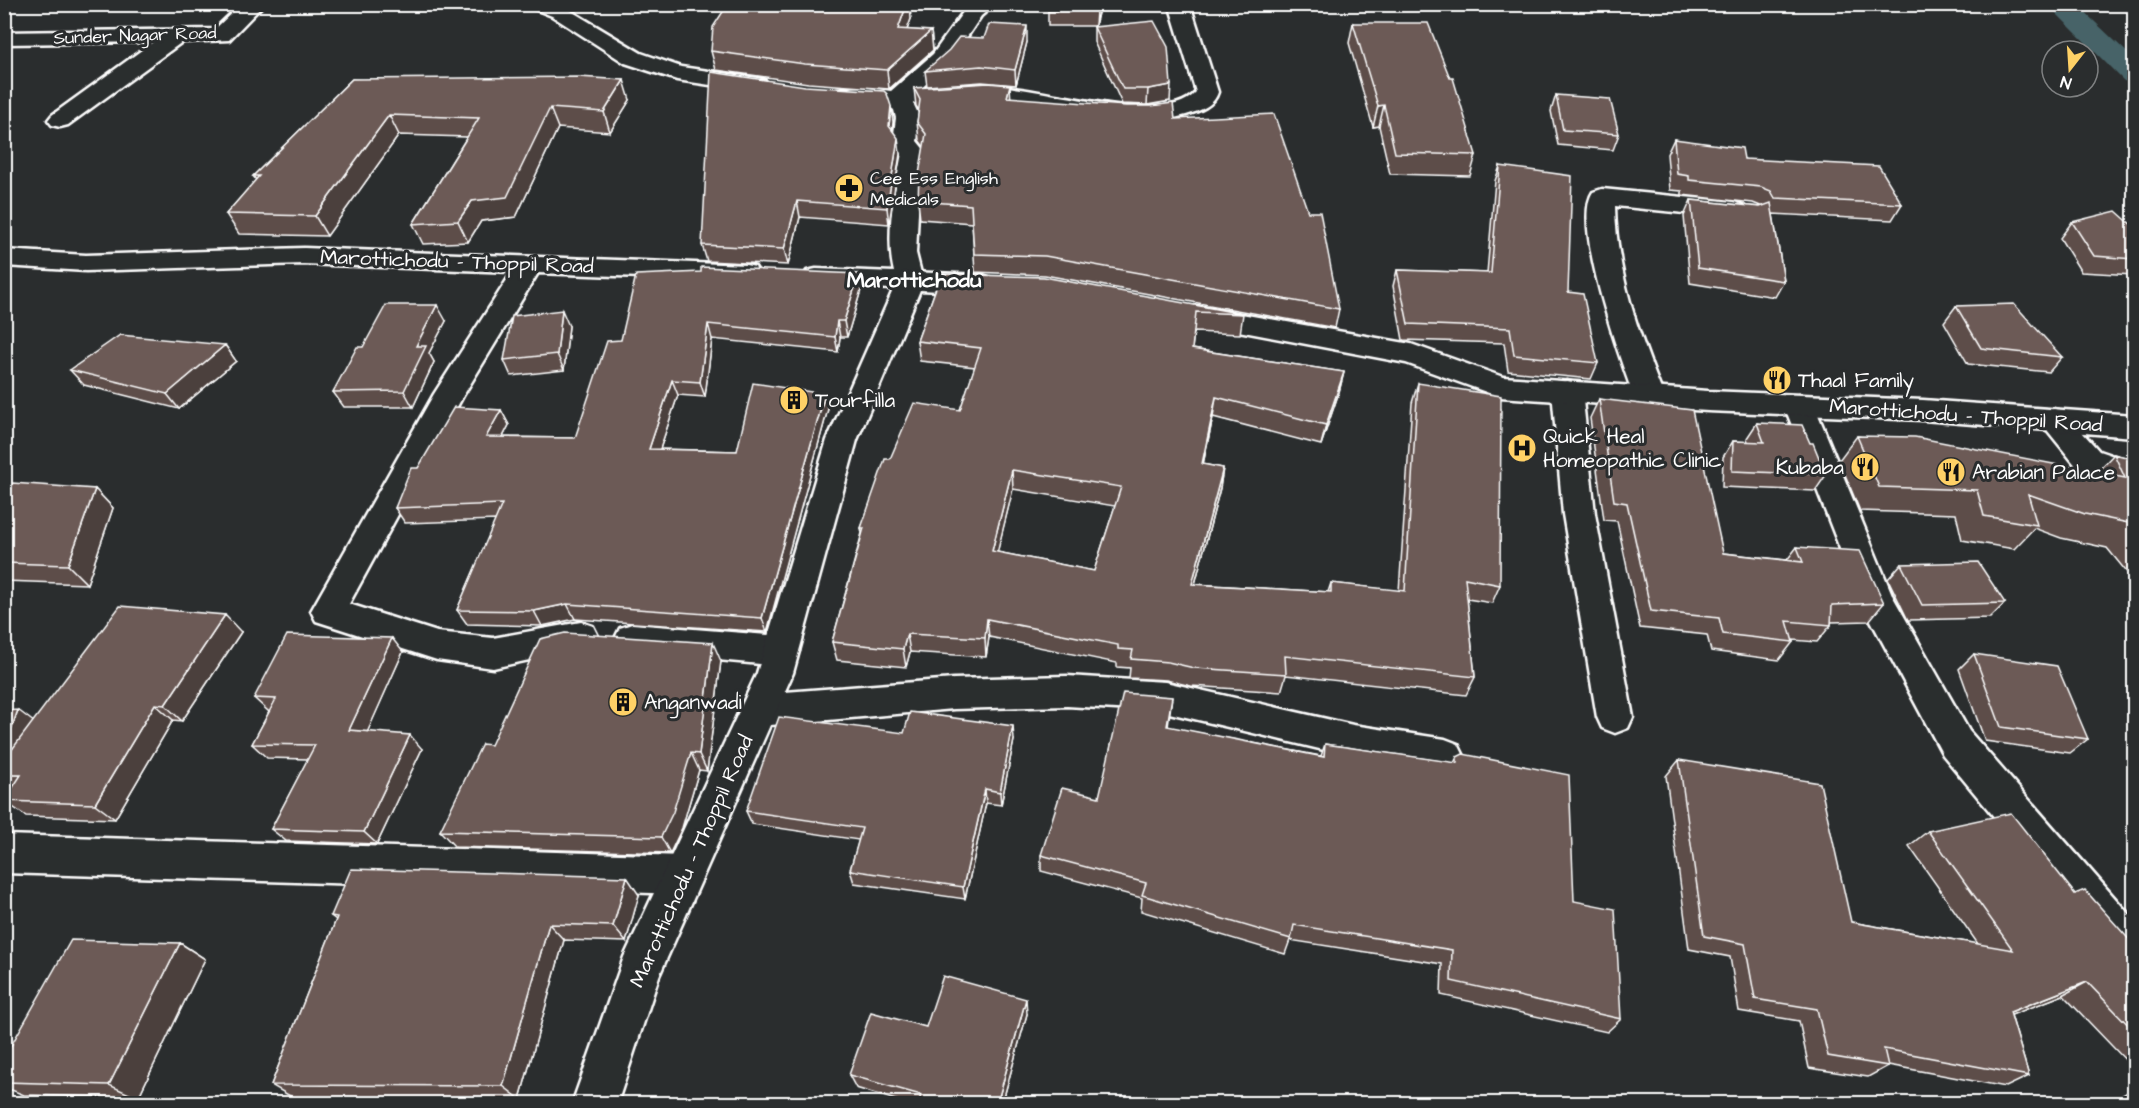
<svg xmlns="http://www.w3.org/2000/svg" width="2139" height="1108" font-family="'Architects Daughter',sans-serif">
<style>
.lines{fill:none;stroke-linecap:round;stroke-linejoin:round}
.canal{fill:#466467;fill-rule:evenodd}
.minor-casing{stroke:#fff;stroke-width:5}
.major-casing{stroke:#fff;stroke-width:5}
.minor{fill:#2a2d2e;fill-rule:evenodd}
.major{fill:#2a2d2e;fill-rule:evenodd}
.wall{fill:#5d4d4a;stroke:#fff;stroke-width:1.5;fill-rule:evenodd}
.shaded-wall{fill:#4c3f3c;stroke:#fff;stroke-width:1.5}
.building{fill:#6c5a56;stroke:#fff;stroke-width:1.5;fill-rule:evenodd}
.labels{text-anchor:middle;stroke-width:6;stroke-linejoin:round;paint-order:stroke}
.far-street-label{font-size:18px;fill:#fff;stroke:#2a2d2e}
.far-poi-label{font-size:18px;fill:#fff;stroke:#2a2d2e;text-anchor:start}
.street-label{font-size:21px;fill:#fff;stroke:#2a2d2e}
.poi-label{font-size:21px;fill:#fff;stroke:#2a2d2e;text-anchor:start}
.neighbourhood-label{font-size:22px;font-weight:bold;fill:#fff;stroke:#2a2d2e}
</style>
<rect width="100%" height="100%" fill="#2a2d2e"/>
<filter id="ink" filterUnits="userSpaceOnUse"><feTurbulence type="fractalNoise" baseFrequency=".0167" numOctaves="2"/><feDisplacementMap in="SourceGraphic" scale="12" xChannelSelector="R" yChannelSelector="G"/><feConvolveMatrix kernelMatrix="1 2 1 2 8 2 1 2 1" color-interpolation-filters="sRGB"/></filter>
<g filter="url(#ink)">
<g class="lines">
<path class="canal" d="M2047 4H2076L2134 59V84L2124 81Z"/>
<g class="minor-casing">
<path id="minor" d="M241 4H264L229 40 182 42 68 125 60 127 52 125 48 120 52 115 153 42 4 44V32L215 29Z
M529 4H559L566 8 641 53 681 67 757 78 765 80 768 85 765 90 757 92 677 80 625 63 552 16 532 8Z
M970 4H995L981 16 949 64 919 90 926 91 929 96 926 101 913 103 920 118 917 141 926 152 919 192 916 253 923 281 920 287 910 290 816 285 807 283 803 277 807 271 816 269 894 272C885 234 895 191 902 153L893 142 896 118 894 110C879 96 855 104 836 99L833 94 836 89 862 87 891 91 933 54 966 8Z
M1169 4H1190L1218 92C1214 106 1199 111 1186 115 1134 130 1087 112 1035 103 1012 99 989 98 966 99L958 97 955 92 958 87C1016 73 1159 135 1196 92Z
M1602 189 1734 202 1743 205 1747 210 1743 215 1734 218 1615 206C1616 273 1639 335 1664 397L1659 404 1649 407 1639 404 1634 397C1621 361 1571 223 1593 192Z
M304 248 746 265 755 267 759 273 755 279 746 281 538 273 463 396 349 604 437 632 493 638 581 622 593 626 598 636 593 646 493 668 437 660 316 621 311 611 434 394 512 272 304 264 86 271 4 266V250L86 255Z
M1567 381 1577 384 1582 391 1595 514 1633 717 1628 728 1615 733 1602 728 1597 717 1563 514 1552 391 1557 384Z
M1799 395 1809 398 1814 405 1893 597 1969 731 2134 920V970L2119 965 2091 934 1943 755 1860 600 1784 405 1789 398Z
M2054 409 2065 413 2099 451 2134 463V486L2077 467 2039 420 2043 413Z
M632 624 781 636 793 641 799 651 793 661 781 666 632 652 620 648 615 638 620 628Z
M1067 676 1165 682 1353 725 1445 739 1458 744 1464 756 1458 768 1445 773 1353 757 1165 712 1067 706 954 709 759 726 746 721 741 710 746 699 759 694 954 679Z
M4 835 683 856 697 862 703 875 697 888 683 894 4 873Z"/>
</g>
<g class="major-casing">
<path id="major" d="M910 272 982 275 992 278 995 284 992 290 982 293 920 290 857 440 793 673 659 976 617 1104H572L624 957 757 673 827 440 897 281 900 275Z
M1196 306 1411 344 1503 377 1708 391 1923 400 2134 415V437L1923 420 1708 411 1500 397 1406 363 1186 321 1182 315 1186 309Z"/>
</g>
<use href="#minor" class="minor"/>
<use href="#major" class="major"/>
</g>
<path class="wall" d="M1100 4 1095 26H1048V11Z
M911 19 907 30 931 31 933 50 889 89 808 83 716 70 711 51Z
M1353 23 1476 155 1470 176 1390 174 1379 126 1373 127 1349 43Z
M1094 27 1170 101 1147 105 1122 104 1094 42Z
M1027 42 1016 85 982 82 927 86 925 71Z
M352 79 630 100 610 132 558 128 516 217 481 221 468 242 423 244 413 224 467 137 399 135 327 236 239 234 226 214 256 180 253 176Z
M914 88 1011 98 1175 119 1339 309 1335 328 1045 275 975 272 972 223 920 219 918 201 924 147 919 140 917 122 919 111 916 106Z
M1556 95 1619 134 1613 150 1558 145 1551 111Z
M893 122 892 130 900 154 889 224 800 217 788 265 707 261 702 245Z
M1674 139 1744 159 1902 204 1892 220 1773 214 1784 281 1775 297 1690 283 1684 216 1691 200 1760 207H1763L1753 203 1682 195V191L1670 190 1667 154Z
M1500 166 1568 292 1598 363 1591 379 1508 371 1504 343 1403 340 1393 286 1397 270 1487 273 1495 181Z
M2072 222 2134 227V275L2081 272 2060 238Z
M859 274 861 290 847 337H840L838 352 712 339 705 397 678 395 660 449 737 451 825 394 828 409 767 632 575 619 542 626 467 624 457 610 496 520 405 523 395 508 418 468 501 410 509 425 503 437 575 438 621 340Z
M941 274 1243 314 1240 334 1194 332 1192 349 1344 372 1339 392 1321 445 1213 417 1203 464 1223 468 1220 488 1195 584 1328 592 1331 583 1399 591 1412 403 1418 383 1500 585 1492 603 1467 599 1475 677 1466 695 1286 675 1281 692 1191 686 1166 680 1129 678 1130 668 1117 667V663L989 637 986 657 910 652 906 667 837 660 832 642 862 533 861 528 890 459 960 410 975 367 920 361 917 341ZM1013 489 1115 506 1094 571 997 552Z
M1956 306 2062 357 2049 372 1968 364 1944 322Z
M446 321 429 353 434 362 413 407H344L333 392 363 347Z
M569 326 564 370 511 376 504 360Z
M225 345 236 361 179 409 84 385 70 370Z
M1599 399 1723 553 1787 560 1797 547 1884 603 1869 621 1831 622V625L1817 642 1793 640V642L1779 660 1711 651 1707 635 1640 628 1617 521 1604 520 1590 418Z
M1757 423 1810 443 1826 475 1815 491 1722 487 1723 457 1733 441 1748 442 1747 438Z
M1857 436 2096 473 2114 454 2134 459V581L2107 548 2061 538 2034 528 2014 549 1962 540 1956 514 1860 511 1839 460Z
M95 489 113 508 87 584 4 581V492Z
M1901 564 2005 603 1990 618 1908 620 1888 579Z
M241 632 182 721 173 720 115 819 26 816 4 801 11 791H4V711L33 722Z
M403 652 367 732 422 749 377 844 286 841 271 829 308 759 267 758 252 744 269 712 254 698Z
M1974 654 2088 739 2070 753 1985 741 1959 669Z
M721 661 707 771 699 770 682 828 670 853 455 847 440 831 491 745Z
M1172 697 1168 727 1321 756 1325 744 1454 763 1457 757 1574 901 1621 1019 1607 1032 1441 995 1442 964 1290 940 1285 954 1141 911 1142 898 1041 871V855L1099 797Z
M904 733 1014 740 1001 805 986 803 965 899 854 883 850 870 859 840 752 824 746 811Z
M1679 760 1851 922 1978 944 1909 846 1928 831 2075 894 2134 945V1069L2063 995 2011 1015 2029 1076 2006 1087 1888 1065V1066L1868 1077 1809 1068 1799 1021 1739 1011 1730 957 1689 949 1666 776Z
M639 895 626 942 564 940 520 1099H295L271 1085 336 920 331 916Z
M180 943 205 959 138 1098 24 1095 4 1087V1058Z
M1027 1014 1002 1104H909L856 1088 849 1075 926 1027Z
M2134 1088V1104H2108Z"/>
<path class="shaded-wall" d="M907 4H910L911 19 900 48 898 29Z
M1097 4H1100L1095 26 1096 11Z
M4 9 9 16 4 19Z
M1027 26V42L1016 85 1015 70Z
M931 31 933 50 889 89 887 70Z
M4 52 7 56 6 83 4 81Z
M624 80 630 100 610 132 604 112Z
M1010 85 1011 103 1007 97Z
M1171 85 1170 101 1147 105 1148 89Z
M1384 105 1379 126 1373 127 1378 106Z
M891 106 893 122 891 142 889 126Z
M550 108 558 128 516 217 481 221 468 242 458 221 472 201Z
M389 115 399 135 327 236 315 216Z
M898 138 900 154 889 224 887 208Z
M797 201 800 217 788 265 784 249Z
M859 274 861 290 847 337 844 321Z
M437 305 446 321 429 353 434 362 413 407 404 391 416 346Z
M562 310 569 326 564 370 557 354Z
M837 321 840 337 838 352 835 337Z
M708 324 712 339 705 397 700 382Z
M225 345 236 361 179 409 167 394Z
M1344 372 1339 392 1321 445 1326 425Z
M672 380 678 395 655 464 649 449Z
M825 394 828 409 767 632 762 618Z
M1216 397 1213 417 1199 483 1202 464Z
M501 410 509 425 495 452 486 437Z
M1223 468 1220 488 1190 603 1192 584Z
M1012 470 1013 489 993 570 992 551Z
M95 489 113 508 87 584 68 565Z
M567 604 575 619 542 626 534 611Z
M225 615 241 632 182 721 165 705Z
M987 619 989 637 986 657 985 638Z
M907 634 910 652 906 667 903 649Z
M392 638 403 652 362 744 349 730Z
M713 643 721 661 707 771 699 754Z
M155 704 173 720 115 819 95 804Z
M18 710 39 726 21 775 4 774V749Z
M1013 726 1014 740 1001 805 1000 792Z
M410 735 422 749 377 844 364 832Z
M691 753 699 770 682 828 670 853 661 837Z
M985 789 986 803 965 899 963 887Z
M627 877 639 895 626 942 613 926Z
M549 924 564 940 520 1099 503 1086Z
M180 943 205 959 138 1098 109 1085Z
M2087 982 2063 995 1988 1024 2010 1012Z
M1026 999 1027 1014 1002 1104H997Z"/>
<path class="building" d="M728 4H907L898 29 931 31 887 70 805 64 711 51 713 27Z
M1050 4H1097L1096 11H1048Z
M1154 21 1168 47 1171 85 1148 89H1123L1094 27Z
M1353 23H1428L1450 78H1453L1476 155 1395 153 1384 105 1378 106Z
M989 24 1027 26 1015 70 981 66 925 71 949 50 959 37 984 38Z
M711 72 805 86 884 91 887 94 891 106 889 126 898 138 887 208 797 201 784 249 702 245Z
M579 77 624 80 604 112 550 108 507 197 472 201 458 221 413 224 479 118 389 115 315 216 226 214 259 176H253L352 79Z
M988 83 1010 85 1007 97 1126 106H1151L1173 103 1175 119 1274 114 1308 212H1320L1339 309 1045 256 974 254 971 205 918 201 919 174 926 134 917 122 920 100 914 88Z
M1556 95 1610 99 1619 134 1563 130Z
M1674 139 1742 148 1744 159 1879 166 1902 204 1775 198 1771 191 1761 187 1689 180V176L1677 174Z
M1500 166 1572 176 1568 292 1583 294 1598 363 1514 355 1510 328 1408 324 1397 270 1491 273Z
M1691 200 1760 207 1771 203 1784 281 1698 268Z
M2116 211 2134 227V259L2094 256 2072 222Z
M701 267 859 274 844 321H837L835 337 708 324 700 382 672 380 649 449 737 451 753 383 825 394 762 618 567 604 534 611 457 610 502 504 395 508 411 468H418L454 407 501 410 486 437 575 438 607 341 621 340 636 275 701 272Z
M941 274 1044 277 1243 314 1196 312 1192 349 1344 372 1326 425 1216 397 1202 464 1223 468 1192 584 1331 592V583L1405 591 1418 383 1501 396 1500 585 1465 578 1475 677 1285 656 1286 674 1194 668 1168 662 1131 659 1133 650 1118 649V645L987 619 985 638 907 634 903 649 832 642 864 528H861L885 459H890L914 403 960 410 981 348 917 341ZM1012 470 1121 487 1094 571 992 551Z
M2014 304 2062 357 1981 348 1956 306Z
M386 305H437L416 346H426L404 391 333 392 357 347H363Z
M562 310 557 354 504 360 512 316Z
M120 335 225 345 167 394 70 370Z
M1599 399 1692 410 1723 553 1803 562 1797 547 1860 551 1884 603 1832 605 1831 625 1787 621 1793 642 1723 634 1719 618 1651 611 1627 503 1614 501Z
M1757 423 1802 425 1810 443H1813L1826 475 1732 471 1733 441 1764 442Z
M1857 436 1915 437 2125 478 2114 454 2134 459V526L2133 524 2085 514 2028 494 2037 525 1984 516 1977 490 1879 487Z
M12 483 95 489 68 565 4 563V492Z
M1978 562 2005 603 1922 605 1901 564Z
M120 606 225 615 165 705 155 704 95 804 4 801 21 775H4V760Z
M565 633 713 643 699 754 691 753 673 812 661 837 440 831 482 744 491 745 540 639Z
M287 635 392 638 349 730 410 735 364 832 271 829 315 745 252 744 276 699 254 698Z
M1974 654 2057 666 2088 739 2001 727Z
M1123 693 1172 697 1167 726 1324 757 1325 744 1457 763V757L1463 754 1569 775 1574 901 1615 909 1621 1019 1451 981 1452 950 1294 925 1291 939 1142 895 1146 883 1041 855 1062 788 1099 797Z
M18 710 4 749V711Z
M910 712 1013 726 1000 792 985 789 963 887 850 870 862 828 746 811 779 717 904 733Z
M1679 760 1820 783 1851 922 2013 950 1928 831 2011 813 2075 894 2085 890 2134 945V1031L2087 982 2010 1012 2029 1076 1884 1049 1888 1066 1828 1056 1817 1009 1755 999 1745 944 1704 936Z
M351 869 627 877 613 926 549 924 503 1086 271 1085 337 917 331 916Z
M71 940 180 943 109 1085 4 1082V1058Z
M943 976 1026 999 997 1104H918L921 1095 849 1075 871 1012 926 1027Z
M2134 1093V1104H2116Z"/>
</g>
<defs>
<g id="pharmacy-disc" transform="scale(1.5)"><circle r="9.5" fill="#ffd166" stroke="#2a2d2e"/><path d="M-2-6h4v4h4v4h-4v4h-4v-4h-4v-4h4Z" fill="#111"/></g>
<g id="restaurant-disc" transform="scale(1.5)"><circle r="9.5" fill="#ffd166" stroke="#2a2d2e"/><path d="M-5-6h1v4h1v-4h1v4h1v-4h1v5L-1.5 .5V6h-2V.5L-5-1ZM5-6V6H3V1.5H1.5Q1.5-4 5-6Z" fill="#111"/></g>
<g id="building-disc" transform="scale(1.5)"><circle r="9.5" fill="#ffd166" stroke="#2a2d2e"/><path d="M-4-6H4V6H1V3H-1V6H-4ZM-2.5-4.3h1.7v1.8h-1.7ZM.8-4.3h1.7v1.8H.8ZM-2.5-1h1.7V.8h-1.7ZM.8-1h1.7V.8H.8Z" fill="#111"/></g>
<g id="hospital-disc" transform="scale(1.5)"><circle r="9.5" fill="#ffd166" stroke="#2a2d2e"/><path d="M-5-5h3v3.5h4V-5h3V5h-3V1.5h-4V5h-3Z" fill="#111"/></g>
</defs>
<g fill-rule="evenodd">
<use href="#pharmacy-disc" x="849" y="188"/>
<use href="#restaurant-disc" x="1777" y="380"/>
<use href="#building-disc" x="794" y="400"/>
<use href="#hospital-disc" x="1522" y="448"/>
<use href="#restaurant-disc" x="1865" y="467"/>
<use href="#restaurant-disc" x="1951" y="472"/>
<use href="#building-disc" x="623" y="702"/>
</g>
<g class="labels">
<g class="far-street-label">
<text transform="translate(135 35) rotate(-2)" y="6">Sunder Nagar Road</text>
</g>
<g class="far-poi-label">
<text x="870" y="184">Cee Ess English<tspan x="870" dy="21">Medicals</tspan></text>
</g>
<g class="street-label">
<text transform="translate(457 261) rotate(2)" y="7">Marottichodu - Thoppil Road</text>
<text transform="translate(1966 415) rotate(4)" y="7">Marottichodu - Thoppil Road</text>
<text transform="translate(691 861) rotate(-66)" y="7">Marottichodu - Thoppil Road</text>
</g>
<g class="poi-label">
<text x="1798" y="387">Thaal Family</text>
<text x="815" y="407">Tourfilla</text>
<text x="1543" y="443">Quick Heal<tspan x="1543" dy="24">Homeopathic Clinic</tspan></text>
<text x="1844" y="474" text-anchor="end">Kubaba</text>
<text x="1972" y="479">Arabian Palace</text>
<text x="644" y="709">Anganwadi</text>
</g>
<g class="neighbourhood-label">
<text x="914" y="287">Marottichodu</text>
</g>
</g>
<rect width="2139" height="1108" fill="none" stroke="#2a2d2e" stroke-width="24"/>
<rect x="12" y="12" width="2115" height="1084" fill="none" stroke="#fff" stroke-width="2" filter="url(#ink)"/>
<g transform="translate(2070 69) rotate(197)"><circle r="28" fill="#2a2d2e" stroke="#7f8182" stroke-width="1.5"/>
<path d="M0-4.5L10 22L0 15L-10 22Z" fill="#ffd166"/>
<text y="-9" font-size="16" font-weight="bold" text-anchor="middle" fill="#ffffff">N</text>
</g>
</svg>
